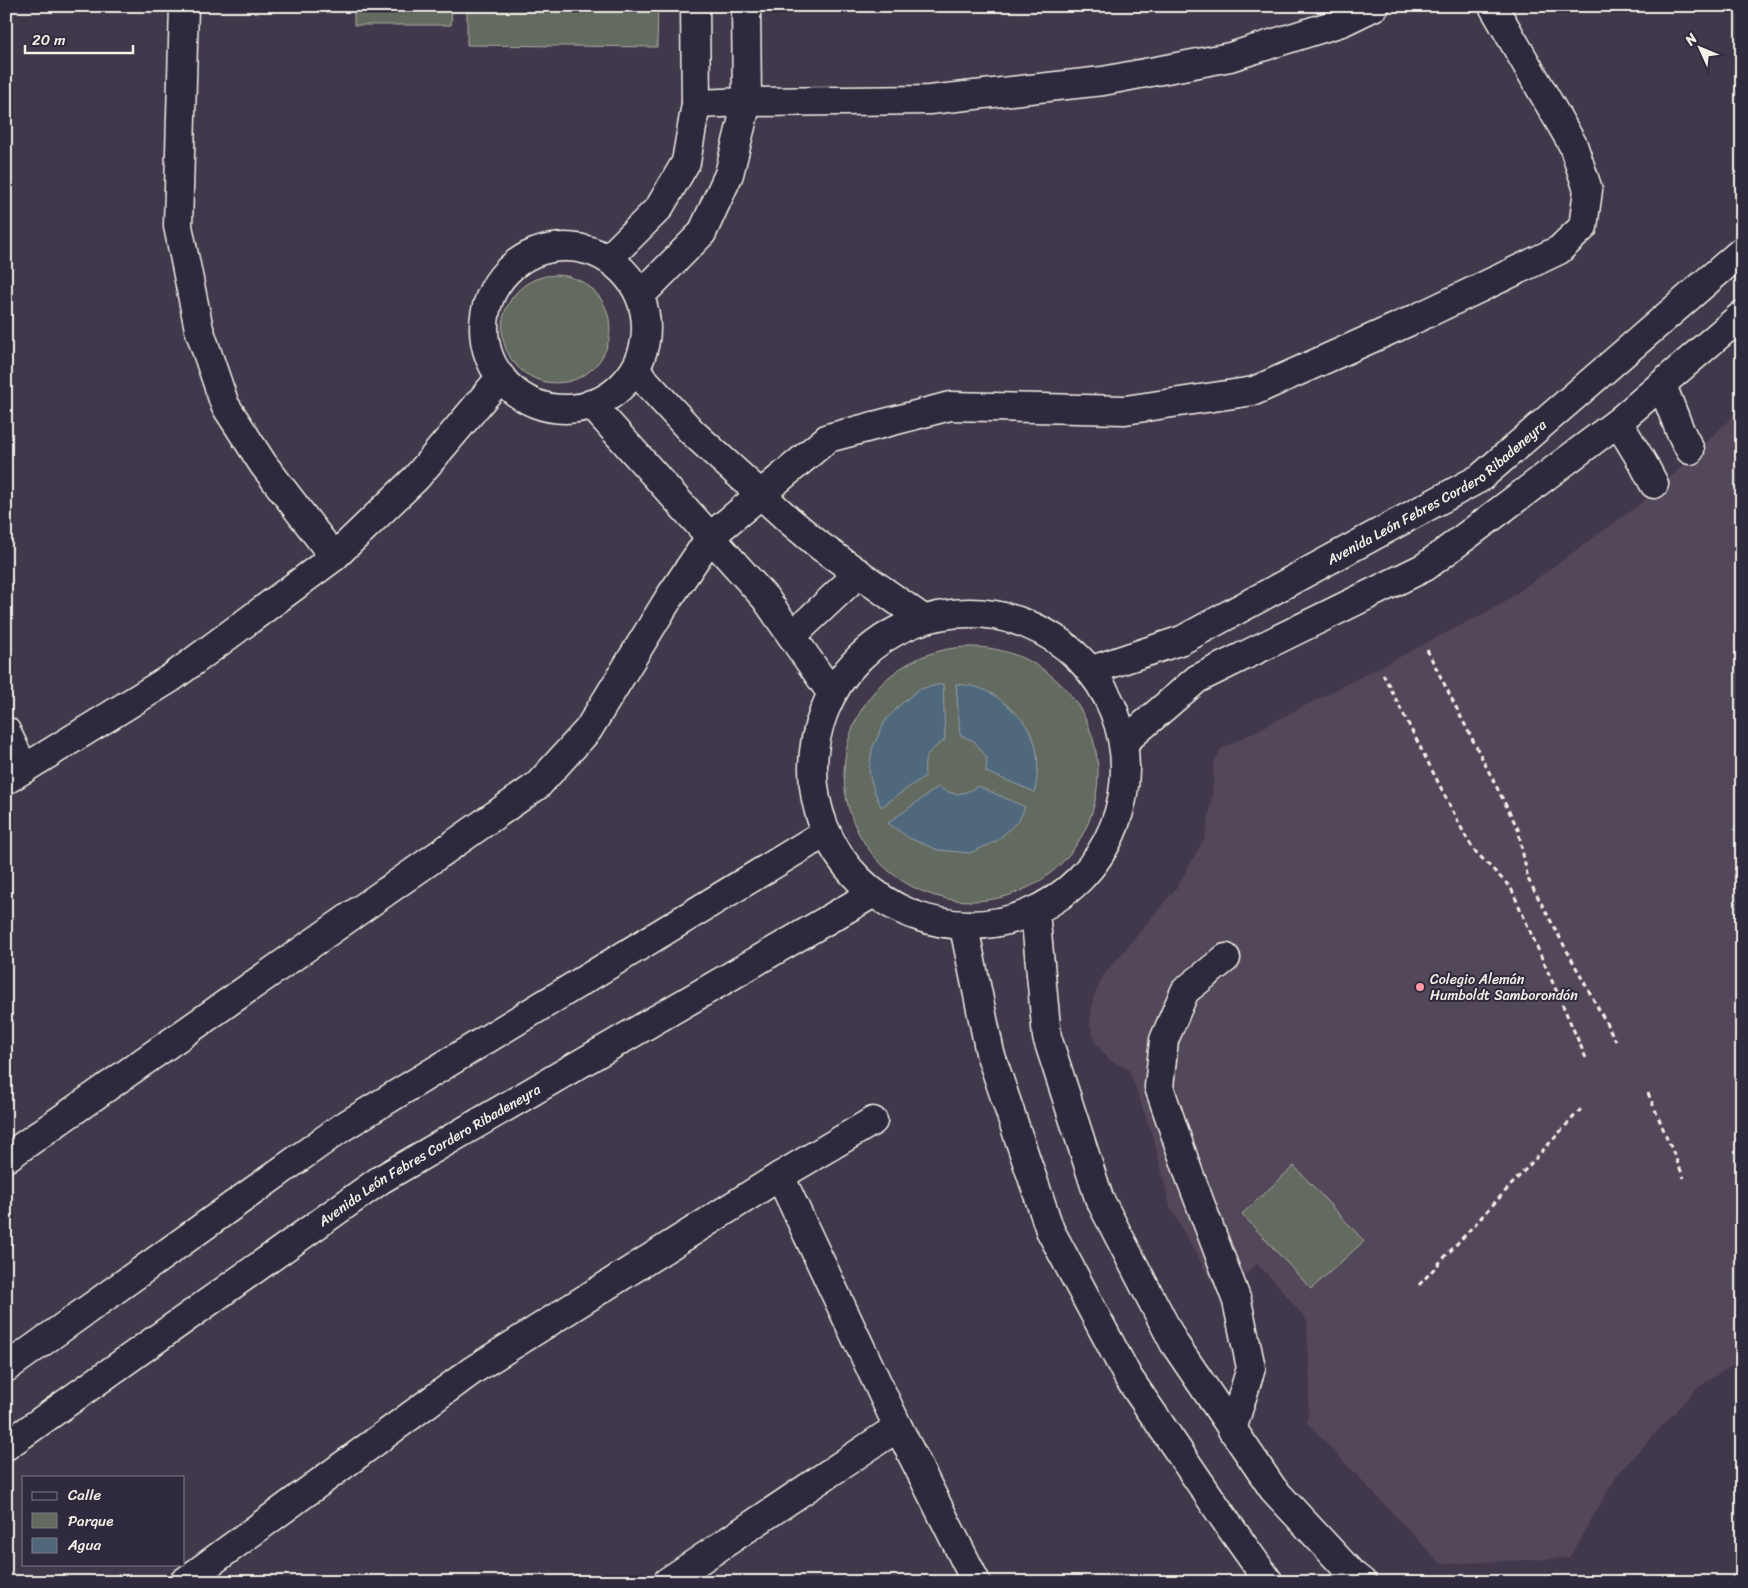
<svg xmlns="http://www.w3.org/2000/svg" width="1748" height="1588" font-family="Sriracha,sans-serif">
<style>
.built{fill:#52465a}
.green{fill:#646b5e;stroke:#acaea3}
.water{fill:#50677b;stroke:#929ea7}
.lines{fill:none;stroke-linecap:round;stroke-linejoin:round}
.minor-casing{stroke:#f4f1e8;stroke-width:31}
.path{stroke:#f4f1e8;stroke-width:3;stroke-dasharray:5 4;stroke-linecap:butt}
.minor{stroke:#2f2a3d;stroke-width:28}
.poi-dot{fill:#ff9aa2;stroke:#2f2a3d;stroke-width:2}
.labels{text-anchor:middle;stroke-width:4;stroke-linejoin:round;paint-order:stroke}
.street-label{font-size:14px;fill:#f4f1e8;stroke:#2f2a3d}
.poi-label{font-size:14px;fill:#f4f1e8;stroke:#2f2a3d;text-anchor:start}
</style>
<rect width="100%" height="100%" fill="#42384c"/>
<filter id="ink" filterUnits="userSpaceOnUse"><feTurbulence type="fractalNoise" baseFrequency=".02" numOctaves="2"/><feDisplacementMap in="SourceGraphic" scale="10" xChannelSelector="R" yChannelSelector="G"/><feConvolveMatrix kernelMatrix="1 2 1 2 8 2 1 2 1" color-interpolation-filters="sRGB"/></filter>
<g filter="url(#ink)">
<path class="built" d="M1742 407V1359L1697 1388 1618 1474 1569 1558 1441 1564 1307 1423 1310 1382 1307 1321 1278 1285 1257 1264 1220 1297 1170 1207 1155 1143 1129 1070 1109 1060 1096 1044 1090 1024 1093 998 1103 976 1177 887 1205 837 1212 798 1214 763 1221 749 1500 605 1640 504 1682 467Z"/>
<path class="green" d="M354 6H452L451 25H354Z
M467 6H658L657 47 467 45Z
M502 329a54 54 0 1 1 108 0a54 54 0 1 1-108 0Z
M844 774a127 127 0 1 1 254 0a127 127 0 1 1-254 0Z
M1294 1166 1364 1241 1311 1289 1242 1214Z"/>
<path class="water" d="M943 684 945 740C928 752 923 755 925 776L881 807 874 791 869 772 872 749 885 721 901 704 919 689Z
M956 684C980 686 989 690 1008 706 1038 732 1041 753 1035 792L986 772 987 758 974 741 960 735Z
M978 786 1025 807 1019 820 997 841 970 853 938 850 909 838 888 823 938 787C955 797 962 795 978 786Z"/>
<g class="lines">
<g class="minor-casing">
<g id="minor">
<path d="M184 6 178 226 199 329 225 405 263 464 334 557"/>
<path d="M696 104 747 102 929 100 1103 81 1230 57 1342 22 1375 6"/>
<circle cx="565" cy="328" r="81"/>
<path d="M608 259 659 208 686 162 696 104 695 6"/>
<path d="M640 296 702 233 729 174 747 102 746 6"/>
<path d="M635 370 692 432 790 521 820 546 923 619"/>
<path d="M1662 385 1680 431 1690 450"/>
<path d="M591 404 766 599 832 694"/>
<path d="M1618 422 1644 465 1654 484"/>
<circle cx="969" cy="769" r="156"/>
<path d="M792 636 859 573"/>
<path id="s1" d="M1092 670 1182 640 1480 478 1742 251"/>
<path d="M6 731 24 769"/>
<path d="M1125 741 1197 679 1425 567 1618 422 1742 315"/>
<path d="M6 780 171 678 334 557 416 478 501 377"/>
<path d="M1035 912 1047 1037 1099 1198 1174 1343 1273 1489 1352 1574 1362 1582"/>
<path d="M964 927 990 1053 1050 1230 1128 1377 1230 1527 1269 1582"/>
<path d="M1226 958 1185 991 1164 1040 1159 1087 1189 1174 1237 1301 1251 1368 1232 1430"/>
<path d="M6 1158 538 785 588 730 669 598 711 536 828 438 950 406 1125 410 1254 391 1415 319 1559 250 1583 227 1588 190 1573 145 1493 6"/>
<path d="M780 1176 873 1121"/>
<path d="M6 1368 341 1128 825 833"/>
<path id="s2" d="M6 1446 380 1180 872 894"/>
<path d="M184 1582 473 1370 780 1176 898 1427 976 1582"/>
<path d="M667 1582 898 1427"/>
</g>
</g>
<path class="path" d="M1427 650 1518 829 1528 879 1616 1041
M1383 674 1467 839 1475 851 1511 888 1586 1058
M1648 1093 1684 1178
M1419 1285 1581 1109"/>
<use href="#minor" class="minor"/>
</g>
</g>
<circle class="poi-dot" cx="1420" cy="987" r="5"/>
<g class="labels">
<g class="street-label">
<text dy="5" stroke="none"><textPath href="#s1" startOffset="390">Avenida León Febres Cordero Ribadeneyra</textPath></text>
<text dy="5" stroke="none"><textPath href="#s2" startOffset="514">Avenida León Febres Cordero Ribadeneyra</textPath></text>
</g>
<g class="poi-label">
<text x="1430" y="984">Colegio Alemán<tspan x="1430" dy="16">Humboldt Samborondón</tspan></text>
</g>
</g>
<rect width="1748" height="1588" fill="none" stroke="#2f2a3d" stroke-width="25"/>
<rect x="12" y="12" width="1723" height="1563" fill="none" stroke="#f4f1e8" stroke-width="2" filter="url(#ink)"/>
<rect x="22" y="1476" width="162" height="90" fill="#2f2a3d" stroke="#7e7a81"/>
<rect x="32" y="1492" width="25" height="8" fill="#2f2a3d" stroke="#7e7a81"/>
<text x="68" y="1500" font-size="15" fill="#f4f1e8">Calle</text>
<rect x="32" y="1513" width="25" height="15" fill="#646b5e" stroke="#7e7a81"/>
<text x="68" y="1526" font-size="15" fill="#f4f1e8">Parque</text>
<rect x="32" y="1538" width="25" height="15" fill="#50677b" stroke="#7e7a81"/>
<text x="68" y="1550" font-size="15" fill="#f4f1e8">Agua</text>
<g transform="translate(1700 48) rotate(314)" stroke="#2f2a3d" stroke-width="4" paint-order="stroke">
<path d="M0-4L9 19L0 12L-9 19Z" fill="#f4f1e8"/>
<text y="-8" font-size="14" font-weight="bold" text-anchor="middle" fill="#f4f1e8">N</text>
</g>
<path d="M25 45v8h108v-8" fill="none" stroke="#f4f1e8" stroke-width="2.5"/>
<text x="32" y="45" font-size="15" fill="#f4f1e8" stroke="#2f2a3d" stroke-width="4" paint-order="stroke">20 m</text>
</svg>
